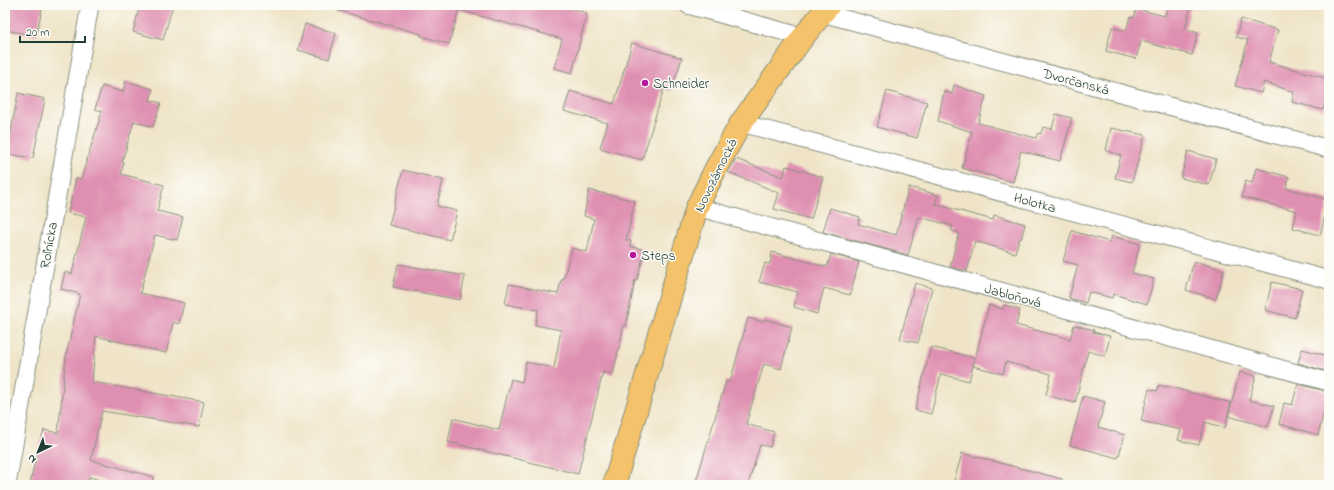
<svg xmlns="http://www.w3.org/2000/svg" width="1334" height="490" font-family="'Indie Flower',sans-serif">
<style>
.building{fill:#df8fb1}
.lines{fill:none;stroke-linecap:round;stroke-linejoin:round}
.street-casing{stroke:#87907e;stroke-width:19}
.primary-casing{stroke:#87907e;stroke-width:24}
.street{stroke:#fff;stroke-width:17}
.primary{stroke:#f4c26a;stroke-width:22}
.poi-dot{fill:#b5179e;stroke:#fdfcf7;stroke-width:1.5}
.labels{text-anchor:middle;stroke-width:3;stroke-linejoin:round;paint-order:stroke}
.street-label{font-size:14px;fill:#1f3d34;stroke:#fdfcf7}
.poi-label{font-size:14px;fill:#1f3d34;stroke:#fdfcf7;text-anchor:start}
</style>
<rect width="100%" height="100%" fill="#fdfcf7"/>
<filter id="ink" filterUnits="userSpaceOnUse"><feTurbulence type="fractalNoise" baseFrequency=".025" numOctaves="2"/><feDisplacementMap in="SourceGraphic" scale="8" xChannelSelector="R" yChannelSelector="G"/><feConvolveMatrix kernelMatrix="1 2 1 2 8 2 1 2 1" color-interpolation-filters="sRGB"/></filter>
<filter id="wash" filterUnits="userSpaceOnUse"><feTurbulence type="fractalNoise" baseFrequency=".012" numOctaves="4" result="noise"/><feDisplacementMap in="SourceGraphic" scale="16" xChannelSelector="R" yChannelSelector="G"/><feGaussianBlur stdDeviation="0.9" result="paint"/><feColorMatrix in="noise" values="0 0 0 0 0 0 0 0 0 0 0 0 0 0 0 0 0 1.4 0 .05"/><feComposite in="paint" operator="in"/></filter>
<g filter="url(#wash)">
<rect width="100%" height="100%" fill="#efe4c7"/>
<g id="blocks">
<path class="building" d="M5 5H43L36 36 5 30Z
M140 5H173L163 40 133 32Z
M337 5H561L587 13 572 73 554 68 562 39 459 10 449 44 421 36V34L336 10Z
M1168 5H1191L1185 29 1198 33 1192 55 1141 41 1136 59 1106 51 1112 27 1126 31 1130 17 1134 18 1136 9 1165 16Z
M1241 19 1278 30 1269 62 1329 79V87L1323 110 1292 102 1294 92 1264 82 1261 93 1235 86 1248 40 1236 37Z
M305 24 336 33 329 59 298 50Z
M632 43 682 58 671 91 664 88 642 160 600 148 608 123 564 111 570 91 614 104Z
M126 81 153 89 150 100 161 103 153 127 134 121 122 162H124L121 174 164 185 157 211 183 217 177 240 155 235 140 293 184 303 179 324 173 322 166 353 96 336 92 382 204 402 199 427 102 411 91 460 154 477 152 485H121L89 477 88 485H30L34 465 44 430 58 433 66 356 80 294 61 289 65 272 72 274 86 217 68 213 76 178 81 179 102 111 95 109 102 86 123 92Z
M954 85 986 96 978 123 1036 138 1038 133 1041 134 1043 127 1052 129 1056 114 1072 118 1060 161 1021 151 1013 182 962 168 972 132 938 121 944 91 952 94Z
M887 91 927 102 917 138 877 127Z
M18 93 45 99 33 158 7 154Z
M1111 128 1145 135 1132 182 1115 178 1121 155 1106 151Z
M1188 151 1216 159 1209 185 1181 178Z
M736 159 783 177 786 166 823 177 811 219 774 209 779 193 728 172Z
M1256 168 1289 177 1286 188 1329 200 1320 235 1293 228 1297 211 1242 197 1245 181 1252 183Z
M403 170 443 180 437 206 457 211 450 240 389 225Z
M909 187 938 195 935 204 993 220 994 215 1025 224 1021 239H1019L1015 253 975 241 967 271 950 267 959 233 951 230 953 226 919 217 908 255 823 232 830 208 860 217 858 224 896 235Z
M589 190 635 201 626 240 631 241 630 246 645 250 637 280H635L626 326 624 325 613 374 603 372 578 474 448 442 453 418 499 430 511 379 522 382 526 362 554 368 561 330 535 325 538 310 505 304 509 284 558 294 561 280H563L572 248 587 252 594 219 584 216Z
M1072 231 1110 242 1112 236 1140 244 1132 273 1154 279 1147 304 1113 294 1112 298 1089 292 1086 303 1069 298 1078 265 1063 261Z
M772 252 827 267 831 254 859 262 850 295 824 288 817 314 794 307 798 292 759 282 765 263 770 264Z
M1194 261 1224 270 1216 299 1186 290Z
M398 264 465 276 460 300 393 287Z
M1272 282 1302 289 1295 318 1265 310Z
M915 283 932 288 918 343 900 339Z
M989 305 1003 309 1004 305 1020 310 1016 325 1070 339 1074 325 1094 330 1093 332 1110 336 1105 356 1088 351 1075 403 1046 395 1051 374 1006 362 1003 374 973 366Z
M748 318 763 322 764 319 792 327 781 369 764 364 746 424 774 432 770 447 760 445 748 485H695L726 381 730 382Z
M931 347 975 358 969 381 941 374 931 414 915 410Z
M1302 349 1329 356V372L1298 363Z
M1240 372 1256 376 1249 400 1274 406 1268 427 1228 416Z
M1298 384 1329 392 1318 435 1279 424 1284 403 1292 405Z
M1159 385 1166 387V386L1231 403 1225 428 1205 422 1199 445 1178 440 1181 430 1141 421 1149 389 1157 391Z
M1083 396 1105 402 1098 427 1125 435 1118 458 1070 445Z
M962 453 1062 479V485H953Z"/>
</g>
</g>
<g filter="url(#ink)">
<use href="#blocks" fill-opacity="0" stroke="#87907e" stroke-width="1"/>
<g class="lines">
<g class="street-casing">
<path id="street" d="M688 5 803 37
M822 13 1329 149
M741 123 1329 280
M697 207 1329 382
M7 485 90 5"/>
</g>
<g class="primary-casing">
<path id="primary" d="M614 485 697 207 716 168 741 123 803 37 829 5"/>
</g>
<use href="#street" class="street"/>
<use href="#primary" class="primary"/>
</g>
</g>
<g class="poi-dot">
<circle cx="645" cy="83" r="4"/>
<circle cx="633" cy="255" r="4"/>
</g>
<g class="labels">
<g class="street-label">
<text transform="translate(1076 81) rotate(15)" y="5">Dvorčanská</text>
<text transform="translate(715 175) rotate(-64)" y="5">Novozámocká</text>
<text transform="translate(1035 202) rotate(15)" y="5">Holotka</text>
<text transform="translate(48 245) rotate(-80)" y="5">Roľnícka</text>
<text transform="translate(1013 295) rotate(15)" y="5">Jabloňová</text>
</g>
<g class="poi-label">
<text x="653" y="88">Schneider</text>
<text x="641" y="260">Steps</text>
</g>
</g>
<rect width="1334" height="490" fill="none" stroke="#fdfcf7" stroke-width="20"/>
<g transform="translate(38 452) rotate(223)" stroke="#fdfcf7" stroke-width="3" paint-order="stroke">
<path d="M0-3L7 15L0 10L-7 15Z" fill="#1f3d34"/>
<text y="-6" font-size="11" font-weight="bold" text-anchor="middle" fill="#1f3d34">N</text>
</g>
<path d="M20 36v6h65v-6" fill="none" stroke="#1f3d34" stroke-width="2"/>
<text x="26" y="36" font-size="12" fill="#1f3d34" stroke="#fdfcf7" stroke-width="3" paint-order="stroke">20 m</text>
</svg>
